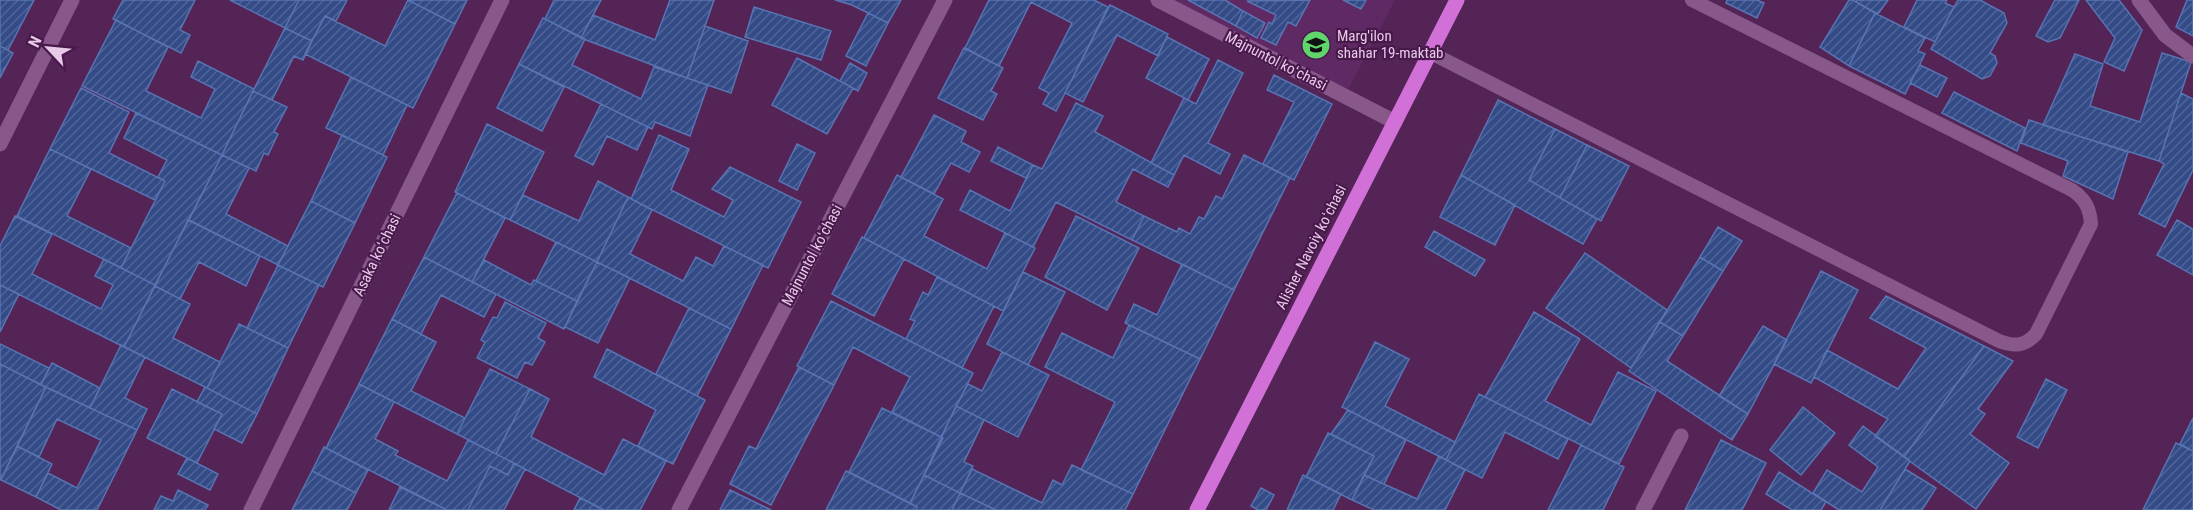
<svg xmlns="http://www.w3.org/2000/svg" width="2193" height="510" font-family="'Roboto Condensed',sans-serif">
<style>
.built{fill:#5f2963}
.building{fill:url(#building-hatch);stroke:#5874b2;stroke-width:1.5}
.lines{fill:none;stroke-linecap:round;stroke-linejoin:round}
.service{stroke:#875889;stroke-width:14}
.minor{stroke:#875889;stroke-width:15}
.primary{stroke:#d170d6;stroke-width:15}
.labels{text-anchor:middle;stroke-width:4.5;stroke-linejoin:round;paint-order:stroke}
.poi-label{font-size:15px;fill:#e7cae8;stroke:#49194c;text-anchor:start}
.street-label{font-size:15px;fill:#e7cae8;stroke:#49194c}
</style>
<defs>
<pattern id="building-hatch" width="6" height="6" patternUnits="userSpaceOnUse" patternTransform="scale(1.5)"><rect width="6" height="6" fill="#334b86"/><path d="M-1 1l2-2M0 6l6-6M5 7l2-2" fill="none" stroke="#516497"/></pattern>
</defs>
<rect width="100%" height="100%" fill="#542457"/>
<path class="built" d="M1174 0H1395L1348 90Z"/>
<path class="building" d="M0 0H34L8 50 0 46Z
M123 0H195L180 30 190 35 181 53 113 19Z
M230 0H299L285 28Z
M299 0H347L336 21 325 16 312 41 285 28Z
M408 0H467L455 24Z
M408 0 455 24 413 108 305 54 325 16 385 46Z
M554 0H601L581 38 545 19Z
M670 0H714L687 78 581 38 593 15 655 40Z
M835 0H901L888 23 852 5Z
M989 0H1094L1108 7 1056 111 1043 104 1049 93 1039 88 1072 23 1031 2 999 66 965 48Z
M1188 0H1225L1243 11 1236 26Z
M1310 0 1296 26 1288 22 1276 45 1261 38 1269 22 1272 24 1276 15 1247 1Z
M1343 0H1366L1361 9Z
M1727 0H1757L1764 3 1757 18 1726 3Z
M1849 0H1853L1875 13 1849 66 1820 47Z
M1857 0H1888L1878 14 1856 2Z
M1917 0H1947L1945 3 1954 7 1935 42 1904 27Z
M1958 0H1980L2004 13 2007 23 1990 53 1995 56 1997 63 1990 76 1982 79 1931 49Z
M2055 0H2079L2060 38 2048 42 2036 36Z
M2086 0H2119L2142 30 2124 71 2104 62 2115 38Z
M2187 0H2193V36L2176 27Z
M1110 5 1168 34 1158 56 1117 35 1083 102 1065 93Z
M754 7 831 31 821 60 745 37Z
M1243 11 1265 23 1257 38 1236 26Z
M868 13 888 23 866 66 846 56Z
M1875 13 1925 38 1918 51 1925 54 1905 94 1849 66Z
M543 18 585 39 572 65 641 99 654 67 708 85 690 136 655 122 652 129 519 64Z
M116 20 168 47 146 91 201 118 215 89 191 77 198 61 254 89 222 155 82 86Z
M705 26 748 41 731 93 687 78Z
M285 28 312 41 303 60 294 56 272 100 253 91Z
M1167 37 1209 59 1188 100 1146 78Z
M0 46 13 53 0 78Z
M964 48 1003 68 991 91 997 94 983 120 938 98Z
M2162 53 2191 62 2159 161 2043 125 2075 54 2103 64 2090 106 2140 122Z
M797 58 853 88 827 134 772 105Z
M1218 60 1243 73 1208 143 1230 154 1220 174 1184 155 1174 175 1151 163 1184 98 1196 104Z
M850 63 867 73 858 91 840 81Z
M519 64 564 87 542 131 497 108Z
M1920 65 1947 78 1937 97 1910 83Z
M1274 75 1332 104 1294 180 1263 164 1294 102 1267 90Z
M351 77 407 105 383 155 326 128Z
M81 88 129 112 109 153 165 181 155 200 50 149Z
M253 91 287 107 274 132 278 134 268 155 264 153 256 171 222 155Z
M1954 92 2025 128 2017 151 1942 113Z
M2181 93 2193 99V170L2165 227 2139 214 2164 164 2159 161Z
M1498 100 1555 129 1529 180 1597 219 1583 244 1461 175Z
M1076 103 1103 116 1095 132 1174 175 1168 187 1133 169 1116 202 1144 216 1132 240 1056 202 1033 247 960 210 970 190 1010 211 1033 165 1042 169Z
M601 104 648 127 637 150 607 136 593 165 575 156Z
M136 113 222 155 155 285 121 268 165 181 158 177 167 160 124 138Z
M934 115 966 131 961 142 980 152 969 172 951 163 934 194 901 177Z
M2029 120 2128 152 2113 199 2063 176 2068 161 2021 143Z
M487 124 544 152 510 220 455 192Z
M1555 129 1587 145 1560 198 1529 180Z
M342 135 387 157 355 223 311 201Z
M659 135 689 149 671 190 724 217 733 200 712 189 730 167 801 202 768 268 631 199Z
M797 144 815 153 797 190 779 181Z
M1587 145 1629 166 1601 221 1560 198Z
M998 147 1033 165 1026 178 991 161Z
M50 149 91 169 67 216 131 248 121 268 17 216Z
M222 155 249 168 226 214 288 246 278 265 189 220Z
M1244 155 1290 178 1234 290 1132 240 1144 216 1177 232 1179 228 1190 234 1199 217 1204 219 1216 196 1222 199Z
M897 175 943 199 924 236 987 269 1005 233 1035 248 1003 311 864 238Z
M1461 175 1515 205 1495 245 1440 217Z
M598 181 628 197 597 262 510 220 523 195 579 221Z
M457 193 505 218 472 282 424 257Z
M628 197 652 210 630 254 683 281 696 257 713 266 724 246 763 265 731 329 597 262Z
M311 201 355 223 323 287 278 265Z
M15 216 52 234 32 274 101 309 113 285 95 276 104 259 155 285 124 347 0 285V246Z
M1076 216 1139 248 1107 310 1045 277Z
M188 220 260 256 246 286 199 262 180 299 155 286Z
M2177 220 2193 229V275L2157 255Z
M1718 227 1742 241 1723 271 1700 257Z
M1434 231 1485 260 1475 276 1425 247Z
M862 237 904 259 874 316 832 294Z
M556 242 597 262 577 301 536 281Z
M1585 253 1667 310 1631 368 1546 308Z
M424 257 496 294 484 317 441 295 421 334 392 319Z
M1700 257 1723 271 1683 336 1660 322Z
M484 260 531 285 534 280 577 301 564 329 472 282Z
M597 262 630 278 598 343 565 327Z
M1182 264 1234 290 1200 359 1125 323 1134 304 1157 315Z
M278 265 319 285 288 348 247 328Z
M1821 271 1858 290 1811 383 1774 364Z
M1023 272 1065 292 1028 365 987 344Z
M937 277 994 306 962 368 906 339 915 321 910 319 923 292 928 295Z
M0 285 19 294 0 332Z
M155 286 190 304 173 338 220 362 207 388 124 347Z
M1886 296 1984 346 1904 457 1875 436 1888 419 1814 377 1827 350 1898 389 1926 348 1870 318Z
M831 301 973 373 941 437 892 412 910 377 853 347 834 385 797 366Z
M505 302 546 323 538 338 545 342 532 365 525 362 517 378 477 358 485 342 481 340 493 317 497 318Z
M689 308 731 329 697 396 656 374Z
M1534 312 1580 339 1545 401 1591 425 1618 372 1656 391 1619 464 1485 397Z
M392 319 436 342 411 391 465 418 457 434 359 384Z
M1660 322 1683 336 1667 361 1748 414 1732 440 1629 371Z
M239 324 288 348 257 414 207 388Z
M1129 325 1200 359 1133 494 1081 470 1115 402 1045 367 1062 333 1113 358Z
M1763 326 1787 340 1748 414 1719 396Z
M1375 342 1409 359 1385 406 1455 442 1446 460 1342 407Z
M0 344 49 368 41 385 0 364Z
M121 345 145 357 125 398 147 409 137 430 90 408Z
M1984 346 2013 361 1978 409 1985 414 1970 434 2009 463 1976 509 1904 457Z
M607 349 705 400 673 464 638 446 656 410 594 377Z
M1002 352 1049 375 1018 437 956 406 968 384 982 391Z
M52 363 100 388 90 408 41 385Z
M0 364 46 387 1 480 0 479Z
M799 367 834 385 771 505 730 484 749 446 756 449Z
M490 369 530 389 496 454 457 434Z
M2046 379 2067 390 2038 448 2017 437Z
M359 384 394 402 375 439 398 451 395 455 447 481 468 440 514 463 508 475 490 466 468 510H447L326 448Z
M46 387 137 430 97 510H61L36 497 48 473 77 488 101 440 57 419 39 457 17 446Z
M205 387 257 414 242 443 214 429 222 414 197 402Z
M172 389 222 414 197 463 147 438Z
M530 389 549 399 531 437 604 475 623 439 666 461 640 510H604L496 454Z
M1479 394 1568 439 1558 459 1505 432 1482 478 1446 460Z
M956 406 984 420 964 462 973 466 960 493 924 475Z
M1803 407 1835 433 1801 475 1770 450Z
M882 408 943 438 910 503 849 472Z
M1348 410 1406 440 1384 484 1364 475 1374 456 1331 434Z
M2193 418V451L2180 444Z
M1863 426 1910 461 1880 510H1839L1813 493 1827 470 1862 492 1878 467 1849 445Z
M1328 433 1374 456 1352 500 1306 477Z
M1721 440 1766 463 1742 510H1685Z
M2176 443 2193 451V510H2143Z
M1581 445 1624 467 1603 510H1548Z
M17 446 52 464 36 497 1 480Z
M324 447 368 470 356 493 312 471Z
M1439 456 1465 470 1445 510H1374L1352 500 1364 475 1417 499Z
M187 458 218 474 210 490 178 474Z
M514 463 525 469 504 510H468L490 466 508 475Z
M1072 465 1133 494 1125 510H996L960 493 972 469 1042 503 1053 480 1062 485Z
M1905 469 1936 488 1922 510H1880Z
M312 471 356 493 347 510H292Z
M846 471 917 507 916 510H826Z
M1779 472 1826 502 1821 510H1792L1766 494Z
M924 475 960 493 952 510H916L917 507 910 503Z
M1303 475 1341 494 1333 510H1287Z
M400 487 447 510H389Z
M1261 488 1274 495 1266 510H1258L1251 506Z
M178 490 208 505 205 510H154L161 496 173 501Z
M730 490 771 510H720Z
M960 493 996 510H952Z
M580 498 604 510H574Z"/>
<g class="lines">
<path class="service" d="M1431 53 1999 341C2015 347 2025 346 2036 334L2091 224C2090 208 2085 199 2072 190L1692 0"/>
<path class="minor" d="M1158 0 1395 122
M2139 0 2165 35 2193 56
M0 144 72 0
M251 510 502 0
M679 510 945 0
M1643 510 1681 436"/>
<path class="primary" d="M1197 510 1457 0"/>
</g>
<defs>
<g id="school-disc" transform="scale(1.5)"><circle r="9.5" fill="#60d56b" stroke="#49194c"/><path d="M0-5L7-2L0 1L-7-2ZM-4 1L0 2.5L4 1V4Q0 6-4 4Z" fill="#111"/></g>
</defs>
<g fill-rule="evenodd">
<use href="#school-disc" x="1316" y="45"/>
</g>
<g class="labels">
<g class="poi-label">
<text x="1337" y="41">Marg'ilon<tspan x="1337" dy="17">shahar 19-maktab</tspan></text>
</g>
<g class="street-label">
<text transform="translate(1276 61) rotate(27)" y="5">Majnuntol koʻchasi</text>
<text transform="translate(1311 247) rotate(-63)" y="5">Alisher Navoiy koʻchasi</text>
<text transform="translate(377 255) rotate(-64)" y="5">Asaka koʻchasi</text>
<text transform="translate(812 255) rotate(-62)" y="5">Majnuntol koʻchasi</text>
</g>
</g>
<g transform="translate(48 48) rotate(296)" stroke="#49194c" stroke-width="4.5" paint-order="stroke">
<path d="M0-4.5L10 22L0 15L-10 22Z" fill="#e7cae8"/>
<text y="-9" font-size="16" font-weight="bold" text-anchor="middle" fill="#e7cae8">N</text>
</g>
</svg>
